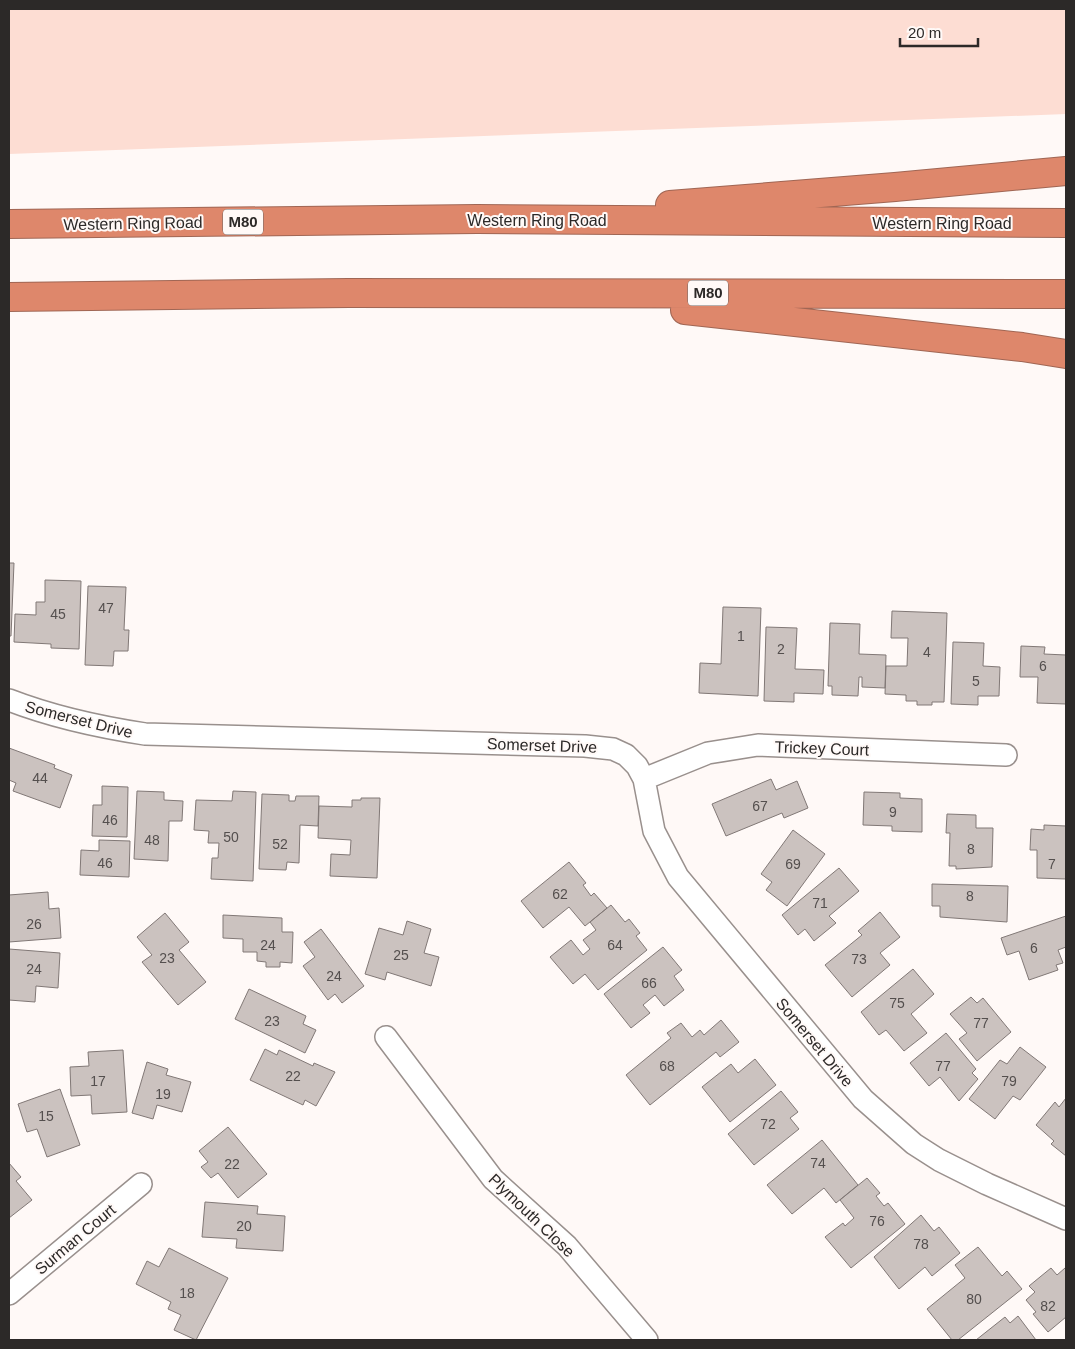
<svg xmlns="http://www.w3.org/2000/svg" width="1075" height="1349" font-family="Arial,sans-serif">
<style>
.green{fill:#fdddd3}
.building{fill:#cbc2bf;stroke:#817876}
.lines{fill:none;stroke-linecap:round;stroke-linejoin:round}
.street-casing{stroke:#99908d;stroke-width:24}
.highway-casing{stroke:#a06654;stroke-width:30}
.street{stroke:#fff;stroke-width:21}
.highway{stroke:#de876b;stroke-width:28}
.labels{text-anchor:middle;stroke-width:4;stroke-linejoin:round;paint-order:stroke}
.number-label{font-size:14px;fill:#544f4e}
.shield{fill:#fff9f7;stroke:#6b6766;stroke-width:1}
.shield-label{font-size:15px;font-weight:bold;fill:#2c2928}
.street-label{font-size:16px;fill:#2c2928;stroke:#fff9f7}
</style>
<rect width="100%" height="100%" fill="#fff9f7"/>
<path class="green" d="M9 9H1066V114L9 154Z"/>
<path class="building" d="M9 563H14L11 636H9Z
M45 580 81 581 79 649 51 648V644L14 642 15 614 36 615V602H45Z
M88 586 126 587 124 630H129L128 651H114L113 666 85 665Z
M723 607 761 608 758 696 699 693 700 663 721 664Z
M892 611 947 613 944 702H932V705H917V701H906V695L885 694 886 666H907L908 638H891Z
M830 623 860 624 859 654 886 655 885 688 862 687V677H859L858 696 832 695V686H828Z
M766 627 797 628 795 669 824 670 823 694 794 693V702L764 701Z
M953 642 984 643 983 666 1000 667 999 696H978V705L951 704Z
M1021 646 1045 647 1044 654 1066 655V704L1037 703 1038 677H1020Z
M9 748 55 765 54 768 72 775 60 808 13 791 16 783 9 780Z
M771 779 776 790 797 781 808 808 784 818 782 813 726 836 712 804Z
M102 786 128 787 127 837 92 836 93 805H102Z
M137 791 164 792V800L183 801 182 821H169L168 861 134 859Z
M233 791 256 792 253 881 211 879 212 858H218L219 843H208L209 831 194 830 196 800 232 801Z
M864 792 900 793V798L922 799V832L892 831V826L863 825Z
M262 794 289 795V801H295L296 796H319L318 826 300 825 299 863 287 862 286 870 259 869Z
M361 798H380L377 878 330 876 331 854 350 855 351 840 318 838 319 806 352 807V800H361Z
M947 814 976 815V828H993L992 867 956 869V866H949L950 833H946Z
M1044 825 1066 826V879L1037 878V850H1030L1031 829 1044 830Z
M793 830 825 854 787 906 766 890 772 882 761 874Z
M99 840 130 841 129 877 80 875 81 850 99 851Z
M569 862 586 883 583 885 591 896 594 893 607 908 585 926 569 907 543 928 521 901Z
M839 868 859 891 829 916 836 923 814 941 805 929 798 935 782 915Z
M932 884 1008 886 1007 922 940 917V906H932Z
M48 892 49 909 59 908 61 938 9 942V895Z
M611 905 625 922 629 919 640 933 636 936 647 950 598 990 585 974 573 984 550 957 571 940 583 955 590 949 583 940 596 930 590 922Z
M880 912 900 937 880 953 890 965 852 997 825 965 862 935 858 931Z
M165 913 189 942 179 950 206 982 178 1005 142 962 152 955 137 937Z
M223 915 282 918V932H293L292 963 280 962V967H266V962L257 961V952H243V939L223 938Z
M1066 916V947L1058 950 1063 963 1056 965 1058 970 1029 980 1019 951 1007 955 1001 938Z
M407 921 431 929 424 953 439 957 431 986 387 972 385 980 365 974 379 928 403 935Z
M321 929 364 986 342 1003 335 994 328 1000 303 966 315 957 304 942Z
M663 947 682 970 674 976 684 990 664 1006 655 995 643 1005 650 1013 631 1028 604 994Z
M9 949 60 953 58 988 36 986 35 1002 9 1000Z
M913 969 934 994 911 1014 927 1033 904 1051 886 1030 879 1035 861 1012Z
M249 989 306 1016 303 1024 316 1030 305 1053 235 1019Z
M971 997 977 1003 983 998 1011 1032 977 1061 959 1039 967 1033 950 1014Z
M721 1020 739 1042 720 1057 716 1052 650 1105 626 1075 671 1038 667 1033 681 1023 692 1037 700 1030 704 1035Z
M946 1033 976 1069 972 1073 978 1079 959 1101 940 1077 929 1086 910 1063Z
M1020 1047 1046 1067 1020 1100 1013 1096 995 1119 969 1099 1000 1060 1007 1064Z
M265 1049 277 1055 279 1050 313 1066 314 1063 335 1072 316 1106 305 1100 303 1105 250 1080Z
M123 1050 127 1112 92 1114 91 1095 71 1096 70 1067 89 1066 88 1052Z
M755 1059 776 1085 730 1122 702 1087 731 1064 738 1073Z
M147 1062 168 1069 166 1075 191 1082 182 1112 157 1105 153 1119 132 1113Z
M60 1089 80 1145 47 1157 37 1129 27 1132 18 1104Z
M781 1091 798 1112 790 1118 799 1129 754 1165 728 1134Z
M1066 1098V1156L1051 1144 1054 1141 1036 1125 1055 1102 1059 1107Z
M228 1127 267 1174 238 1198 218 1173 211 1178 201 1167 208 1162 199 1151Z
M822 1140 858 1185 836 1203 824 1188 792 1214 767 1185Z
M9 1163 21 1177 16 1181 32 1200 9 1218Z
M867 1178 880 1193 876 1196 884 1206 888 1203 905 1224 851 1268 825 1237 843 1223 845 1226 854 1218 840 1200Z
M205 1202 258 1206 257 1214 285 1216 283 1251 236 1248 237 1239 202 1237Z
M921 1215 934 1231 939 1227 960 1253 932 1276 925 1267 899 1289 874 1257Z
M978 1247 1002 1276 1007 1271 1022 1289 958 1340H952L927 1309 965 1278 955 1265Z
M169 1248 228 1278 196 1340 174 1330 181 1315 168 1309 171 1302 136 1284 147 1261 159 1267Z
M1051 1268 1057 1275 1065 1268 1066 1270V1317L1048 1332 1033 1314 1036 1312 1026 1300 1035 1292 1029 1286Z
M1018 1316 1036 1340H976L1005 1317 1010 1323Z"/>
<g class="lines">
<g class="street-casing">
<path id="street" d="M9 700C53 717 99 727 145 734L585 746 613 749 626 755 637 766 644 779 654 831 678 877 863 1099 914 1144 939 1160 987 1184 1066 1219
M644 779 708 753 758 745 1006 755
M386 1037 493 1179 567 1246 647 1340
M9 1294 141 1184"/>
</g>
<g class="highway-casing">
<path id="highway" d="M670 205 895 187 1066 171
M9 224 477 219 1066 223
M9 297 349 293 1066 294
M685 310 1022 347 1066 354"/>
</g>
<use href="#street" class="street"/>
<use href="#highway" class="highway"/>
</g>
<g class="labels">
<g class="number-label">
<text x="106" y="613">47</text>
<text x="58" y="619">45</text>
<text x="741" y="641">1</text>
<text x="781" y="654">2</text>
<text x="927" y="657">4</text>
<text x="1043" y="671">6</text>
<text x="976" y="686">5</text>
<text x="40" y="783">44</text>
<text x="760" y="811">67</text>
<text x="893" y="817">9</text>
<text x="110" y="825">46</text>
<text x="231" y="842">50</text>
<text x="152" y="845">48</text>
<text x="280" y="849">52</text>
<text x="971" y="854">8</text>
<text x="105" y="868">46</text>
<text x="793" y="869">69</text>
<text x="1052" y="869">7</text>
<text x="560" y="899">62</text>
<text x="970" y="901">8</text>
<text x="820" y="908">71</text>
<text x="34" y="929">26</text>
<text x="268" y="950">24</text>
<text x="615" y="950">64</text>
<text x="1034" y="953">6</text>
<text x="401" y="960">25</text>
<text x="167" y="963">23</text>
<text x="859" y="964">73</text>
<text x="34" y="974">24</text>
<text x="334" y="981">24</text>
<text x="649" y="988">66</text>
<text x="897" y="1008">75</text>
<text x="272" y="1026">23</text>
<text x="981" y="1028">77</text>
<text x="667" y="1071">68</text>
<text x="943" y="1071">77</text>
<text x="293" y="1081">22</text>
<text x="98" y="1086">17</text>
<text x="1009" y="1086">79</text>
<text x="163" y="1099">19</text>
<text x="46" y="1121">15</text>
<text x="768" y="1129">72</text>
<text x="818" y="1168">74</text>
<text x="232" y="1169">22</text>
<text x="877" y="1226">76</text>
<text x="244" y="1231">20</text>
<text x="921" y="1249">78</text>
<text x="187" y="1298">18</text>
<text x="974" y="1304">80</text>
<text x="1048" y="1311">82</text>
</g>
<g class="shield">
<rect x="223" y="209.5" width="40" height="25" rx="4"/>
<rect x="688" y="280.5" width="40" height="25" rx="4"/>
</g>
<g class="shield-label">
<text x="243" y="227">M80</text>
<text x="708" y="298">M80</text>
</g>
<g class="street-label">
<text x="537" y="226">Western Ring Road</text>
<text transform="translate(133 223) rotate(-1)" y="6">Western Ring Road</text>
<text x="942" y="229">Western Ring Road</text>
<text transform="translate(79 719) rotate(14)" y="6">Somerset Drive</text>
<text transform="translate(542 745) rotate(2)" y="6">Somerset Drive</text>
<text transform="translate(822 748) rotate(2)" y="6">Trickey Court</text>
<text transform="translate(815 1042) rotate(50)" y="6">Somerset Drive</text>
<text transform="translate(532 1215) rotate(44)" y="6">Plymouth Close</text>
<text transform="translate(75 1239) rotate(-40)" y="6">Surman Court</text>
</g>
</g>
<rect width="1075" height="1349" fill="none" stroke="#2c2928" stroke-width="20"/>
<path d="M900 38v8h78v-8" fill="none" stroke="#2c2928" stroke-width="2.5"/>
<text x="908" y="38" font-size="15" fill="#2c2928" stroke="#fff9f7" stroke-width="4" paint-order="stroke">20 m</text>
</svg>
